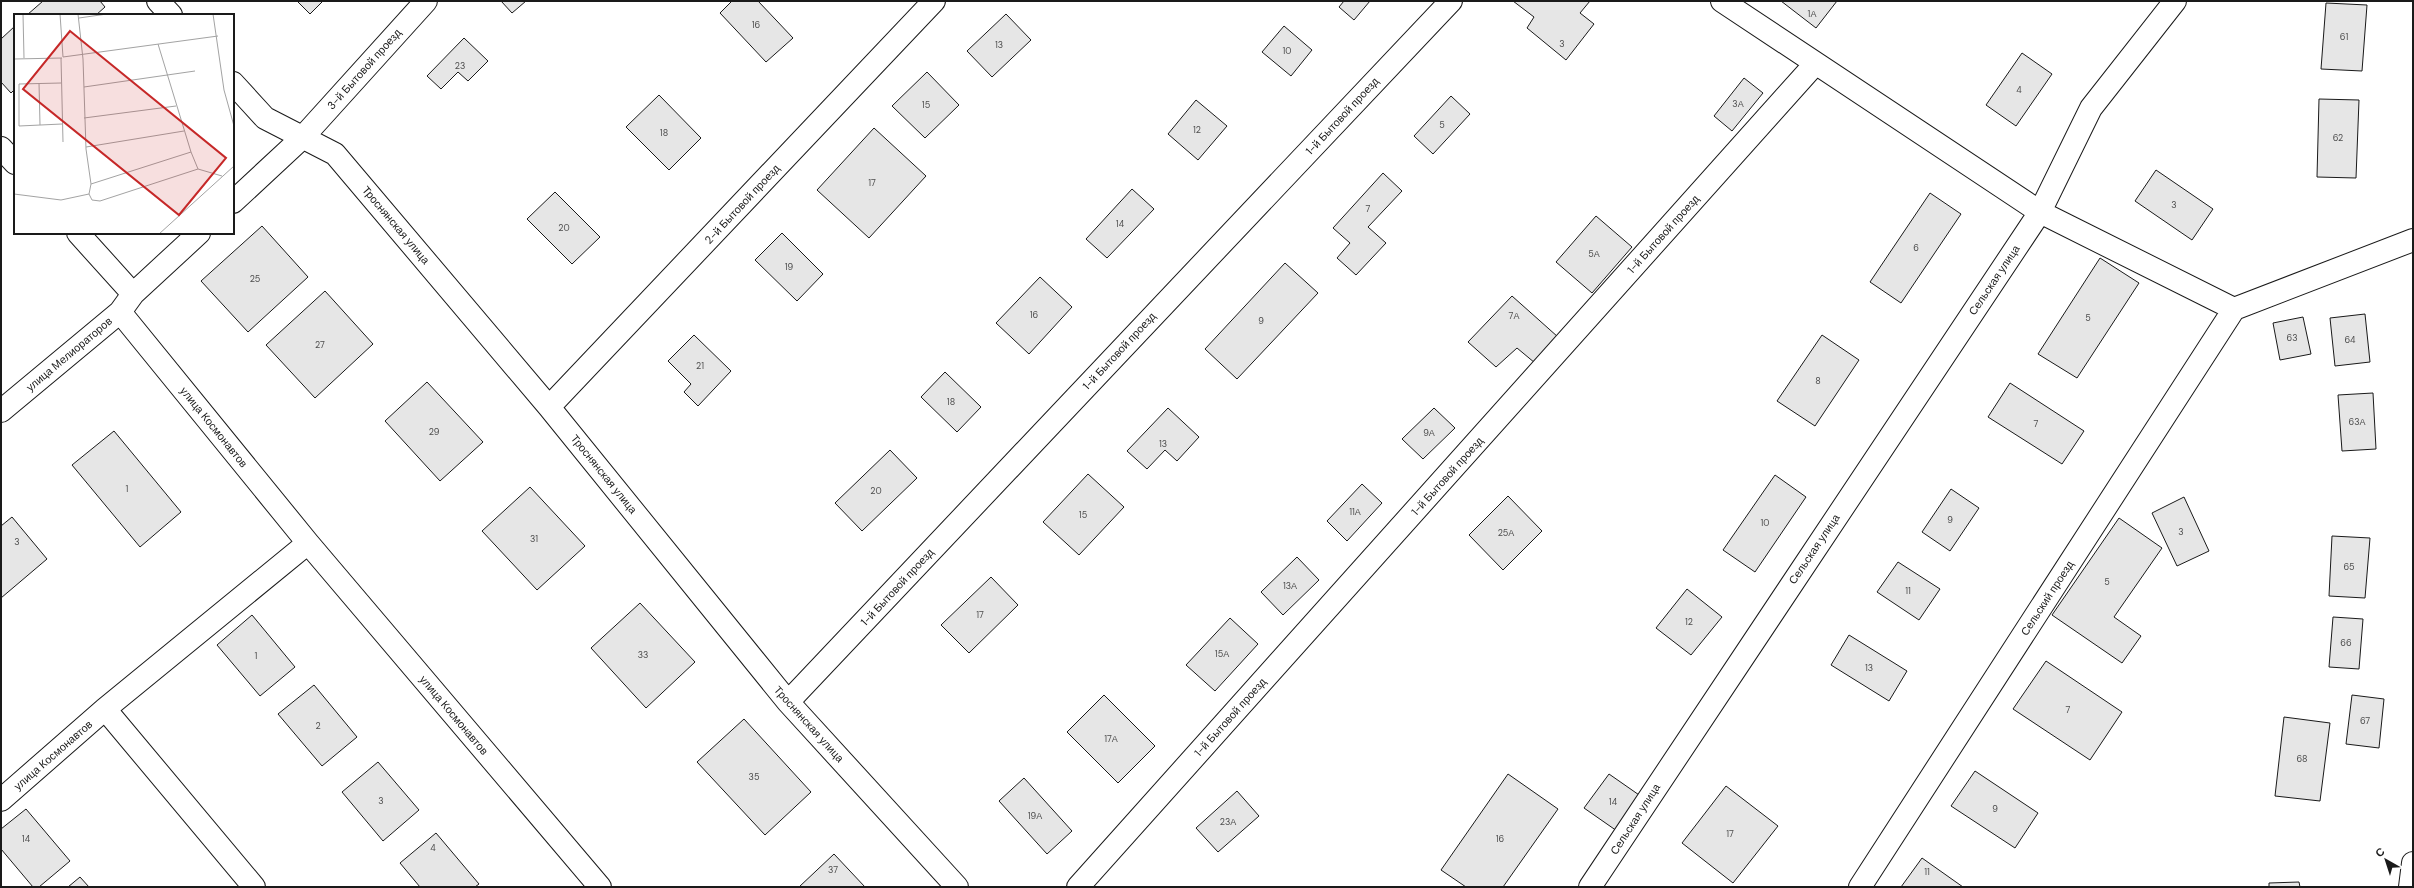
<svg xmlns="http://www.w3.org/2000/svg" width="2414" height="888" font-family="'DM Sans',sans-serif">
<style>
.building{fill:#e6e6e6;stroke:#1a1a1a}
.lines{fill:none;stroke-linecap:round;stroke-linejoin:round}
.minor-casing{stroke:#1a1a1a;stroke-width:24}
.major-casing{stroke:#1a1a1a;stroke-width:24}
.minor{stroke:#fff;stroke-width:22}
.major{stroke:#fff;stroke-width:22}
.labels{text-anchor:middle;stroke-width:3;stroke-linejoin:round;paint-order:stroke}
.number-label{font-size:9px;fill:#4d4d4d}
.street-label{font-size:11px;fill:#1a1a1a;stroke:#fff}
.inset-road{fill:none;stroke:#a3a3a3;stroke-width:1}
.view{fill:#c62828;fill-opacity:0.15;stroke:#c62828;stroke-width:2}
.inset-edge{fill:none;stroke:#1a1a1a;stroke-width:2}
</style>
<rect width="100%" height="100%" fill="#fff"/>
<path class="building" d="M43 1H100L105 7 96 15H27Z
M297 1H323L310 14Z
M501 1H526L512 13Z
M732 1H758L793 38 766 62 720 13Z
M1344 1H1370L1354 20 1339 7Z
M1513 1H1590L1580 13 1594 24 1566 60 1527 28 1534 17Z
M1781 1H1837L1816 28Z
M2326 3 2367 5 2362 71 2321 69Z
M1006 14 1031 40 992 77 967 51Z
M15 26V89L11 93 1 82V39Z
M1284 26 1312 50 1291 76 1262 52Z
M464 38 488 61 468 81 458 72 441 89 427 76Z
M2022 53 2052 74 2016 126 1986 105Z
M927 72 959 105 925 138 892 106Z
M1744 78 1763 93 1732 131 1714 116Z
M659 95 701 138 669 170 626 127Z
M1451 96 1470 114 1433 154 1414 136Z
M2319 99 2359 100 2356 178 2317 177Z
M1196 100 1227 126 1198 160 1168 134Z
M874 128 926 176 869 238 817 190Z
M2156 170 2213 209 2192 240 2135 201Z
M1383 173 1402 191 1368 227 1386 243 1356 275 1337 258 1350 243 1333 228Z
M1132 189 1154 209 1107 258 1086 239Z
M555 192 600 237 572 264 527 219Z
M1930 193 1961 214 1901 303 1870 282Z
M1596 216 1632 247 1592 293 1556 262Z
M262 226 308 277 248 332 201 281Z
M782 233 823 274 797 301 755 260Z
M2100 258 2139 283 2077 378 2038 354Z
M1285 263 1318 293 1237 379 1205 349Z
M1040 277 1072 307 1029 354 996 323Z
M325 291 373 344 315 398 266 345Z
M1512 296 1558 337 1535 363 1517 348 1496 367 1468 342Z
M2365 314 2370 362 2335 366 2330 318Z
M2303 317 2311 354 2280 360 2273 323Z
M694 335 731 371 698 406 684 392 691 384 668 361Z
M1822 335 1859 360 1815 426 1777 401Z
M945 372 981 407 957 432 921 397Z
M427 382 483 442 440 481 385 421Z
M2010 383 2084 431 2062 464 1988 417Z
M2373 393 2376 449 2342 451 2338 395Z
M1168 408 1199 437 1177 461 1165 450 1147 469 1127 451Z
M1434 408 1455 428 1423 459 1402 439Z
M114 431 181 512 140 547 72 465Z
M890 450 917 478 862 531 835 503Z
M1088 474 1124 507 1079 555 1043 522Z
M1775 475 1806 497 1755 572 1723 550Z
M1362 484 1382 503 1347 541 1327 521Z
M530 487 585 546 537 590 482 531Z
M1951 489 1979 508 1950 551 1922 532Z
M1508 496 1542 531 1503 570 1469 535Z
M2184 497 2209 551 2177 566 2152 513Z
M12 517 47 559 1 598V526Z
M2119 518 2162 548 2114 617 2141 636 2122 663 2052 615Z
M2332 536 2370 538 2365 598 2329 596Z
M1297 557 1319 580 1283 615 1261 592Z
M1898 562 1940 589 1919 620 1877 592Z
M991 577 1018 605 969 653 941 625Z
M1687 589 1722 617 1691 655 1656 628Z
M640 603 695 662 646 708 591 648Z
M252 615 295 667 260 696 217 645Z
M2333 617 2363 619 2359 669 2329 667Z
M1230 618 1258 644 1215 691 1186 665Z
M1849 635 1907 671 1889 701 1831 665Z
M2046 661 2122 712 2090 760 2013 709Z
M314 685 357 737 322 766 278 714Z
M1104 695 1155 746 1118 783 1067 732Z
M2352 695 2384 699 2379 748 2346 744Z
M2284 717 2330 723 2320 801 2275 796Z
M744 719 811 792 765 835 697 762Z
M378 762 419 810 383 841 342 792Z
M1975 771 2038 813 2015 848 1951 806Z
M1508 774 1558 809 1503 887H1466L1441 870Z
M1609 774 1642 797 1617 831 1584 808Z
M1024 778 1072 831 1047 854 999 801Z
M1726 786 1778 826 1733 883 1682 843Z
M1237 791 1259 816 1218 852 1196 828Z
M26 809 70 861 39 887H33L1 849V829Z
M436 833 479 884 475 887H420L400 863Z
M834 854 865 887H799Z
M1922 858 1963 887H1901Z
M80 877 89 887H68Z
M2299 882 2300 887H2269V883Z"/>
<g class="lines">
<g class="minor-casing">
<path id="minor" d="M158 1 171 15
M1722 1 2040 212 2234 309 2413 240
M233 83 265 118 335 154 549 407 788 702 957 887
M1 148 15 163
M233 202 303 137 426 1
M78 233 133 294 199 233
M120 312 308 543 600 887
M549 407 934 1
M1 411 120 312 133 294
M788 702 1451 1
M105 709 254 887
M1 800 105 709 308 543
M1078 887 1815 64
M1590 887 2040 212 2091 108 2175 1
M1860 887 2234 309"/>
</g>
<g class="major-casing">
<path id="major" d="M2410 887 2413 863"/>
</g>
<use href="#minor" class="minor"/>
<use href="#major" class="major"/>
</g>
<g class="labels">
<g class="number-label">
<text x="1812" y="17">1А</text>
<text x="756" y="28">16</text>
<text x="2344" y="40">61</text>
<text x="1562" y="47">3</text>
<text x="999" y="48">13</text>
<text x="1287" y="54">10</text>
<text x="460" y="69">23</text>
<text x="2019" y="93">4</text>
<text x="1738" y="107">3А</text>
<text x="926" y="108">15</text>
<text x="1442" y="128">5</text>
<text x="1197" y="133">12</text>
<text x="664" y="136">18</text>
<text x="2338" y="141">62</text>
<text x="872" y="186">17</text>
<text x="2174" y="208">3</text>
<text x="1368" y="212">7</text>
<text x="1120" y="227">14</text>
<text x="564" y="231">20</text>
<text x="1916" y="251">6</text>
<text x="1594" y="257">5А</text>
<text x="789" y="270">19</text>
<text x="255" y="282">25</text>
<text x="1034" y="318">16</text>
<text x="1514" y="319">7А</text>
<text x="2088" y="321">5</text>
<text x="1261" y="324">9</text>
<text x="2292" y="341">63</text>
<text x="2350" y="343">64</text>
<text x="320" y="348">27</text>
<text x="700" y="369">21</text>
<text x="1818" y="384">8</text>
<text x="951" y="405">18</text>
<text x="2357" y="425">63А</text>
<text x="2036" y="427">7</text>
<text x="434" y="435">29</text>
<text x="1429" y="436">9А</text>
<text x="1163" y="447">13</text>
<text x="127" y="492">1</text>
<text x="876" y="494">20</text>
<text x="1355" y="515">11А</text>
<text x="1083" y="518">15</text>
<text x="1950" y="523">9</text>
<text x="1765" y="526">10</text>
<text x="2181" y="535">3</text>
<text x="1506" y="536">25А</text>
<text x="534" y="542">31</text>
<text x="17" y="545">3</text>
<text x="2349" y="570">65</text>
<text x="2107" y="585">5</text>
<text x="1290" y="589">13А</text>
<text x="1908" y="594">11</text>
<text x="980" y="618">17</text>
<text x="1689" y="625">12</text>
<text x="2346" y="646">66</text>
<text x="1222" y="657">15А</text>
<text x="643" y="658">33</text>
<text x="256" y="659">1</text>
<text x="1869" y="671">13</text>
<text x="2068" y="713">7</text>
<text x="2365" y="724">67</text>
<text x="318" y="729">2</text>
<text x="1111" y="742">17А</text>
<text x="2302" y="762">68</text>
<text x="754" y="780">35</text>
<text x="381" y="804">3</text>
<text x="1613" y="805">14</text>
<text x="1995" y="812">9</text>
<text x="1035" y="819">19А</text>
<text x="1228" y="825">23А</text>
<text x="1730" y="837">17</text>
<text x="26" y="842">14</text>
<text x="1500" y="842">16</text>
<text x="433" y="851">4</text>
<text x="833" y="873">37</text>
<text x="1927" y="875">11</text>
</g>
<g class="street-label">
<text transform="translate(364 69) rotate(-48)" y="4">3-й Бытовой проезд</text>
<text transform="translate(1342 116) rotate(-47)" y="4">1-й Бытовой проезд</text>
<text transform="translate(742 204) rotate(-47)" y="4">2-й Бытовой проезд</text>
<text transform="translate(396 225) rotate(50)" y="4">Троснянская улица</text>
<text transform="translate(1663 234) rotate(-48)" y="4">1-й Бытовой проезд</text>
<text transform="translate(1994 280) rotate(-56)" y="4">Сельская улица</text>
<text transform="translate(1119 351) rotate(-47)" y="4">1-й Бытовой проезд</text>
<text transform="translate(69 354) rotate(-40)" y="4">улица Мелиораторов</text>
<text transform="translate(214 427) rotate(51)" y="4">улица Космонавтов</text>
<text transform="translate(604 474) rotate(51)" y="4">Троснянская улица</text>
<text transform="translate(1447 476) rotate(-48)" y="4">1-й Бытовой проезд</text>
<text transform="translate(1814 549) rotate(-56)" y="4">Сельская улица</text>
<text transform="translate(897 587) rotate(-47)" y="4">1-й Бытовой проезд</text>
<text transform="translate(2047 598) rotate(-57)" y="4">Сельский проезд</text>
<text transform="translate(454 715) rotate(50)" y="4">улица Космонавтов</text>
<text transform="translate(1230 717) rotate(-48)" y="4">1-й Бытовой проезд</text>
<text transform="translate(809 724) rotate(48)" y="4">Троснянская улица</text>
<text transform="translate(53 755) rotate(-41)" y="4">улица Космонавтов</text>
<text transform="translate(1635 819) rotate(-57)" y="4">Сельская улица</text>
</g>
</g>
<g transform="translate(14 14)">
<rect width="220" height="220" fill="#fff"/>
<path class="inset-road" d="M9 0 10 44M46 0 49 43 204 22M64 0 69 45 72 135 77 170 75 180M199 0 210 76 220 112M65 4 93 0M144 30 177 138 184 155 208 162M47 44 49 128M0 45 48 44M25 69 26 111M47 69 5 70V112L48 110M70 73 181 57M70 104 162 92M72 133 170 117M77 170 177 138M0 180 47 186 75 180 78 186 86 187 184 155M145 220 220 152"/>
<path class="view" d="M56 17 212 144 165 201 9 75Z"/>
<rect width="220" height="220" class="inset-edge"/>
</g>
<rect width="2414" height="888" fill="none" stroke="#1a1a1a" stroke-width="4"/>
<g transform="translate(2386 860) rotate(321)" stroke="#ffffff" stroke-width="3" paint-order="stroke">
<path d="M0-3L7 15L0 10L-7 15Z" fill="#1a1a1a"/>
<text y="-6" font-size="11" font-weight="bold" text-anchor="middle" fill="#1a1a1a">С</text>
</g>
</svg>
